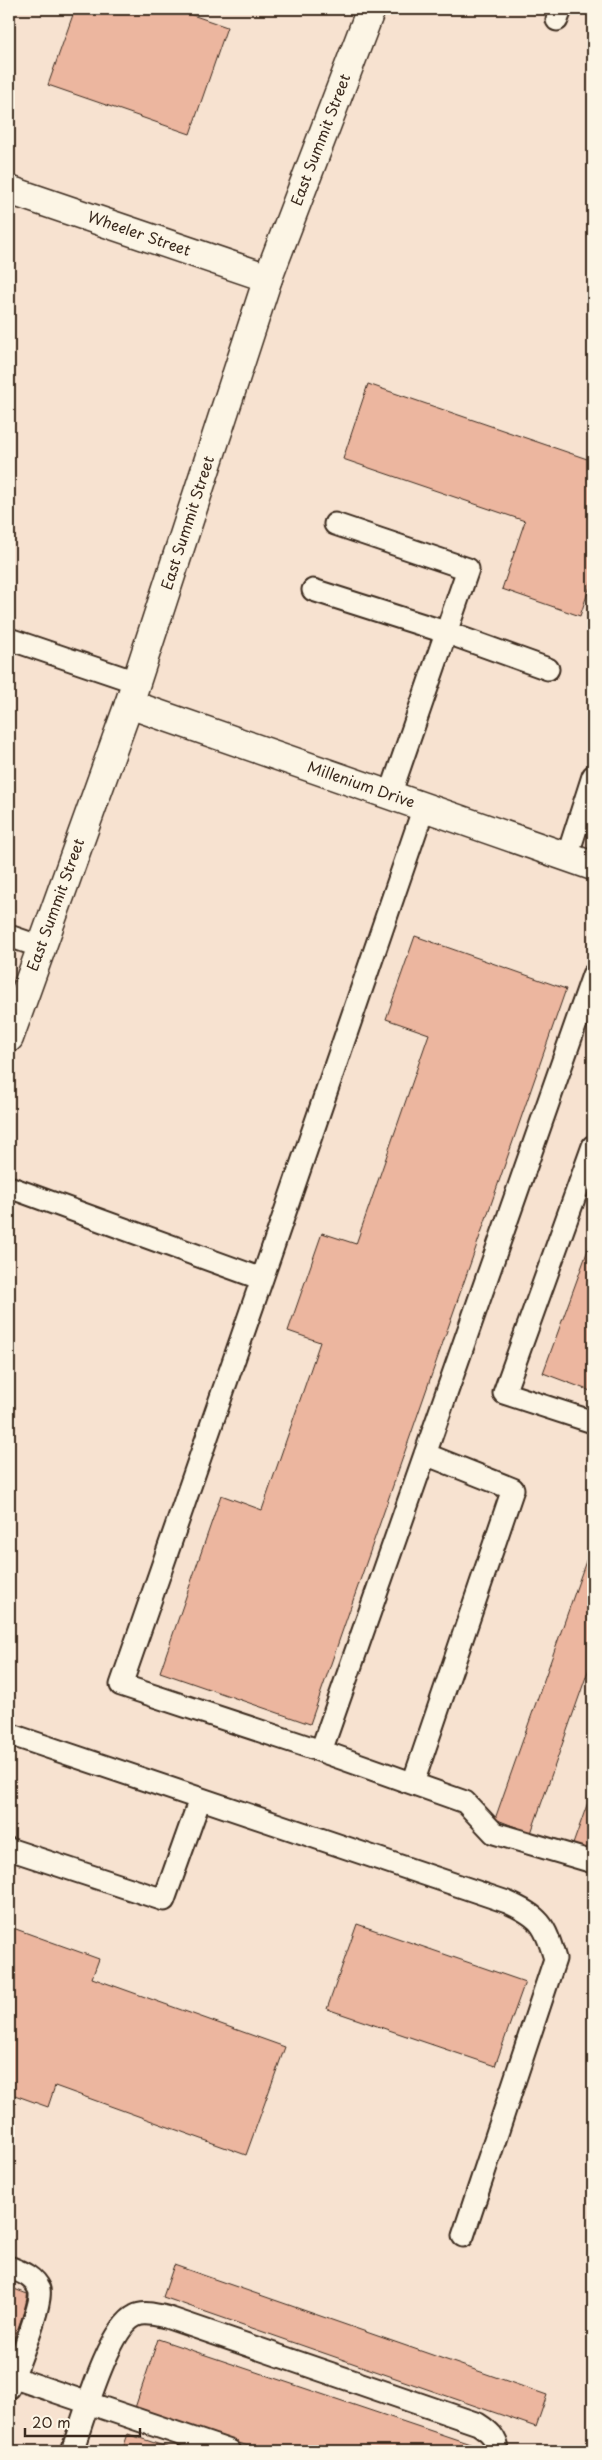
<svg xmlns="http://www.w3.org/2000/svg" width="602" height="2460" font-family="'Playpen Sans',sans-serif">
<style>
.built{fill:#f7e2d0}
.building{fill:#ecb69f;stroke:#3b2a1e}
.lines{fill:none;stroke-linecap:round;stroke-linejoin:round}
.lane-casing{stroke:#3b2a1e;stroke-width:25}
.street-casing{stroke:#3b2a1e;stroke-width:31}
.secondary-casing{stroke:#3b2a1e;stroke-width:31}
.lane{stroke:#fcf5e5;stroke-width:21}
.street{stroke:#fcf5e5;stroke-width:28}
.secondary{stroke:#fcf5e5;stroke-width:28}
.labels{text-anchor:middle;stroke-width:4;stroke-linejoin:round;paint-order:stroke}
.street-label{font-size:15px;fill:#3b2a1e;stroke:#fcf5e5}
</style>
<rect width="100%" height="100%" fill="#fcf5e5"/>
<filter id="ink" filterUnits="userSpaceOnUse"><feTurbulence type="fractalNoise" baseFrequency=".02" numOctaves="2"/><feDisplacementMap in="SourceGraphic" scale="10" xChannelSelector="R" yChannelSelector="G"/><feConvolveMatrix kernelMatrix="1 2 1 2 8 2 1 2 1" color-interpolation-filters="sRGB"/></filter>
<g filter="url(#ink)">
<path class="built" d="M9 9H593V2451H9Z"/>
<path class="building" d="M75 9H175L227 27 190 134 48 85Z
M368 384 593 461V577L580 616 502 589 525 521 343 459Z
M415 936 566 989 310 1724 160 1672 221 1495 262 1510 320 1342 288 1331 322 1233 356 1244 429 1034 386 1019Z
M593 1236V1392L543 1373Z
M593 1541V1657L531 1833 495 1819Z
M593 1788V1854L572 1847Z
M357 1924 525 1982 495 2066 327 2009Z
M13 1928 99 1959 92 1978 285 2047 246 2155 55 2086 48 2107 9 2093V1939Z
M174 2265 547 2395 536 2427 163 2297Z
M9 2287 30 2295 9 2353Z
M158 2339 485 2449V2451H263L135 2408Z
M128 2434 178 2451H122Z"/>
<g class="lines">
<g class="lane-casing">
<path id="lane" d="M557 20 561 9
M335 524 468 569 390 795
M313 590 445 632 548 669
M9 639 136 682
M567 857 593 776
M9 936 41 947
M593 1146 504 1393 593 1422
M9 1187 262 1279 121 1685 321 1751 593 975
M262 1279 424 807
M9 1734 507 1902C540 1917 545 1924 555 1959L463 2236
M321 1751 465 1802 494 1833 593 1862
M413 1783 513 1489 425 1454
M9 1849 164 1900 200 1799
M9 2267C21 2272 33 2276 39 2289 44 2301 15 2372 9 2388
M9 2376 230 2451
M72 2451C83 2421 108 2329 135 2316 144 2311 157 2315 166 2317L478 2424C489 2431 497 2438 498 2451"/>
</g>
<g class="street-casing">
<path id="street" d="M9 190 268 278
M129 704 593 866"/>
</g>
<g class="secondary-casing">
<path id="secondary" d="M9 1038 129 704 268 278 371 9"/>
</g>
<use href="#lane" class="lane"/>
<use href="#street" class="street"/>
<use href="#secondary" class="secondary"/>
</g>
</g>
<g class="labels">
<g class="street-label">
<text transform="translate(321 140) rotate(-69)" y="5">East Summit Street</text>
<text transform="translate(139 234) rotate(19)" y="5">Wheeler Street</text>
<text transform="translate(188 523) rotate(-72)" y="5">East Summit Street</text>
<text transform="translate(361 785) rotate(19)" y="5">Millenium Drive</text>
<text transform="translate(56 905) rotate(-70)" y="5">East Summit Street</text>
</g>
</g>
<rect width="602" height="2460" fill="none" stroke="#fcf5e5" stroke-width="30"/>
<rect x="15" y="15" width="572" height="2430" fill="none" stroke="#3b2a1e" stroke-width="2" filter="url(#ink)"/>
<path d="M25 2428v8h115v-8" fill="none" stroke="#3b2a1e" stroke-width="2.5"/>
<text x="32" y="2428" font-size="15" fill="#3b2a1e" stroke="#fcf5e5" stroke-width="4" paint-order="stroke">20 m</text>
</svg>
